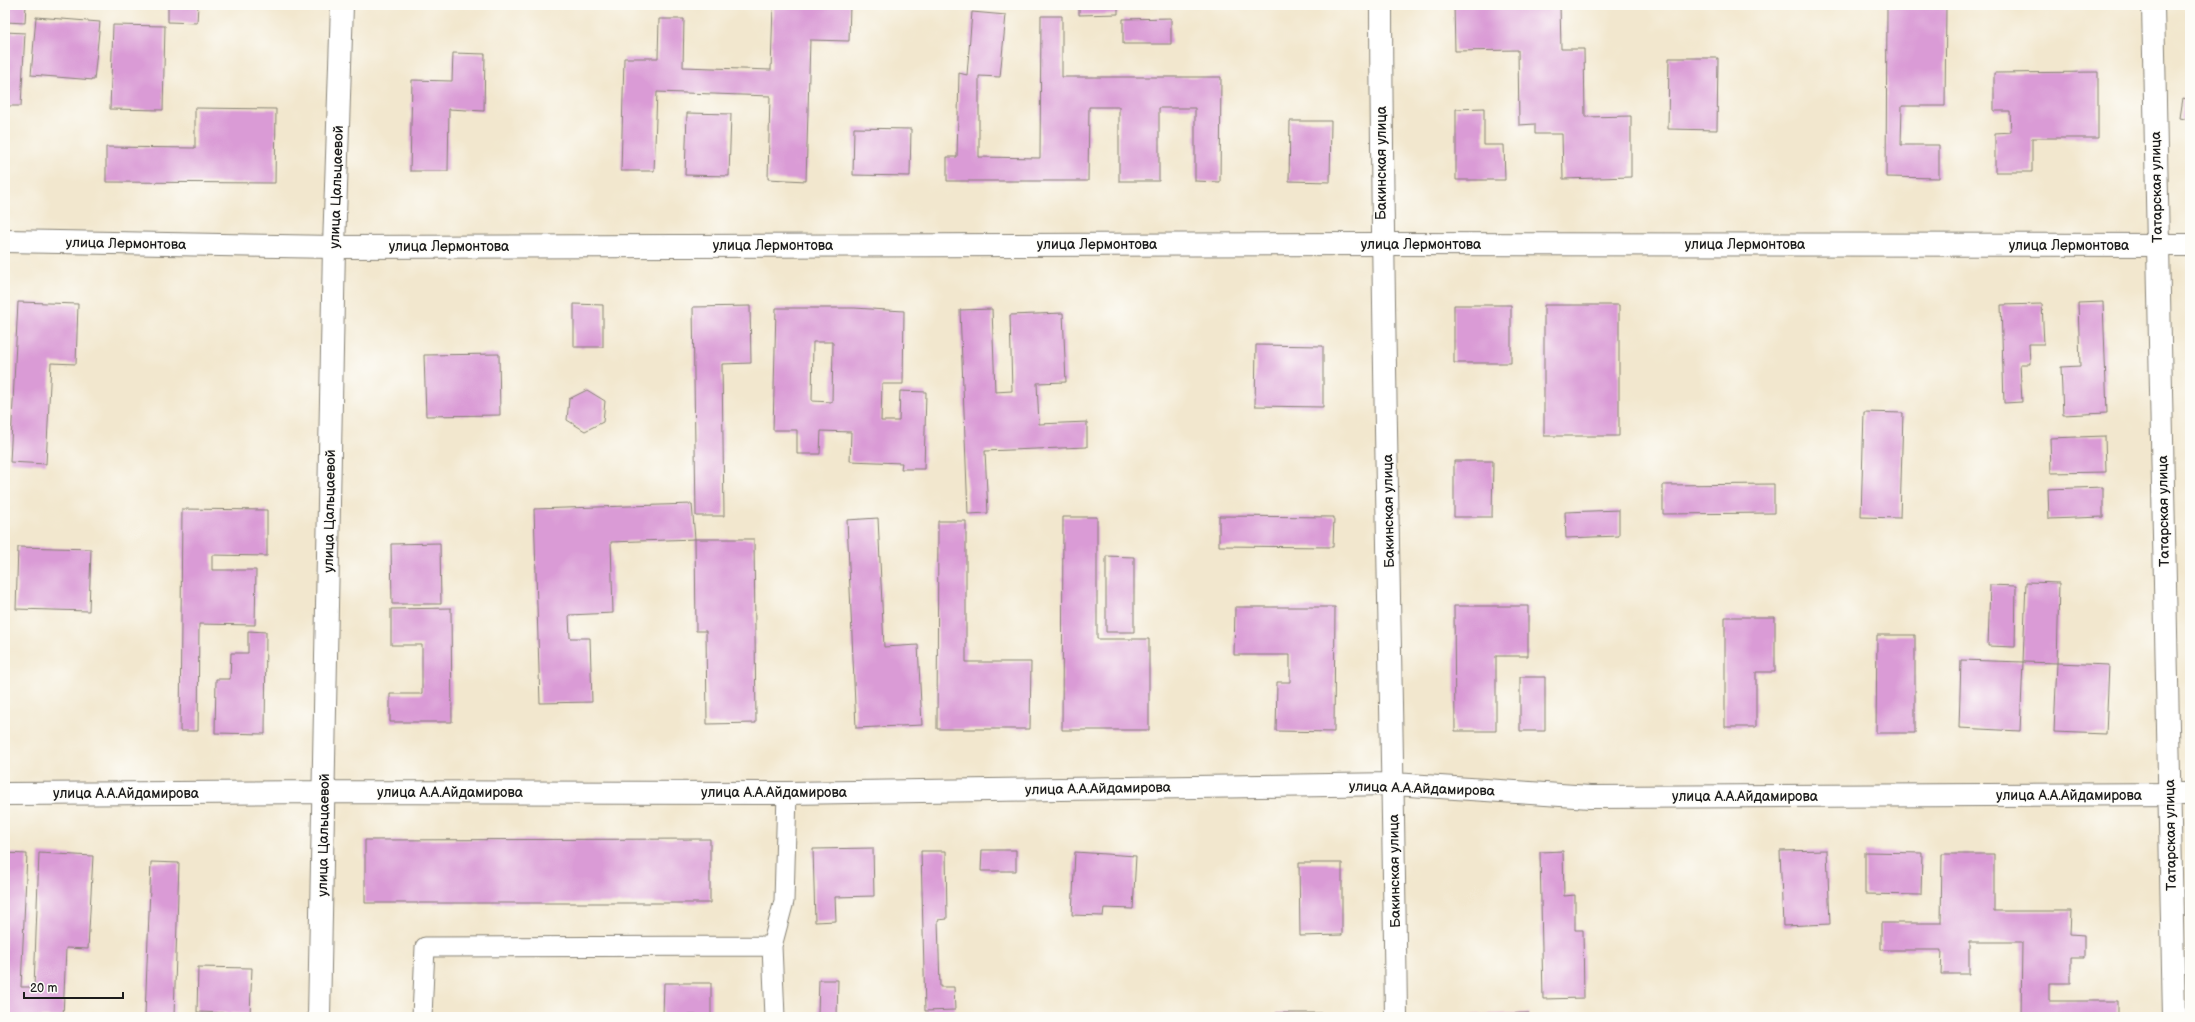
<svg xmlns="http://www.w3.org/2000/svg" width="2195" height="1022" font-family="'Balsamiq Sans',sans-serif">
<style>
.building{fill:#da9bd6;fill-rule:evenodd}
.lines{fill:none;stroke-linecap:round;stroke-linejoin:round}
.service-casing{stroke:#878275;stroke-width:21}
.minor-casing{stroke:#878275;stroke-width:24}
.tertiary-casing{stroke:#878275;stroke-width:24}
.service{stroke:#fff;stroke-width:19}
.minor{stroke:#fff;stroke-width:22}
.tertiary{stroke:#fff;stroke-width:22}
.labels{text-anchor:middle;stroke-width:3;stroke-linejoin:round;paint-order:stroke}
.street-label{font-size:14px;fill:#1c1c1c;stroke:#fdfcf7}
</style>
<rect width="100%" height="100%" fill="#fdfcf7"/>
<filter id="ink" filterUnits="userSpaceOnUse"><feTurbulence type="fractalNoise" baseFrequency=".025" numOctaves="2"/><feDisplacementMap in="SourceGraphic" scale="8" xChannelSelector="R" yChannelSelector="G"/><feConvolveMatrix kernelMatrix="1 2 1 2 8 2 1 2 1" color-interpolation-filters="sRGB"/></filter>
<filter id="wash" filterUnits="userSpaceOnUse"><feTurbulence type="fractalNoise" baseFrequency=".012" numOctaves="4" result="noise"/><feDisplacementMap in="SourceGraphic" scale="16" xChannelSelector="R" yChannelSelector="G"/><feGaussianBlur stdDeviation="0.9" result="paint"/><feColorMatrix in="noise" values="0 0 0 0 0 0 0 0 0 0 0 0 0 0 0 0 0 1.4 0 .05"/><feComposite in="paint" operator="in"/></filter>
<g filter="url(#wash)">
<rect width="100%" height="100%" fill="#f2e7ce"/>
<g id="blocks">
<path class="building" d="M7 5H26L25 23 6 22Z
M168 5H198L197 23 168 22Z
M773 5H850L849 41 810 40 806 181 768 179 770 96 657 92 654 171H621L624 58H658L659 19H684L683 67 771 70Z
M1079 5H1118V14L1079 15Z
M1454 5H1560L1561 49H1584L1585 117 1631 116V177L1563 179 1562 134H1535V124L1519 125 1518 50 1455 51Z
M1895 5H1946L1945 106H1902L1901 145H1939V178L1886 177 1887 7H1895Z
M972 12 1006 15 1000 77 979 76V157L1040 158 1041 16H1062V77H1221L1220 182 1195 181V108H1159V181H1119V107H1089L1088 181H947V157H957L959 73 967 75Z
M36 17 100 22 94 80 31 75Z
M1171 18V44H1123V19Z
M113 25 165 26 163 110 110 109Z
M5 32 25 33 21 106H5Z
M453 53 485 54 484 111 449 109 448 171H410L412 80 452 81Z
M1669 58H1718L1717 130 1668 129Z
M2098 72V138H2032V172H1995V133L2011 132 2010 111H1994V73Z
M2183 98 2190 100V120L2180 118Z
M195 108 276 109 275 183 106 182V147L195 148Z
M1484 108V145H1504L1505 180H1456V109Z
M687 113 731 114 729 176 685 175Z
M1290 121H1331L1330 182 1289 181Z
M854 128 911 129 910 176 853 175Z
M18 302 78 304 76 364 51 363 46 464 10 462Z
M2103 302 2107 413 2063 415 2061 367 2080 366 2078 303Z
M574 304 603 305V347H574Z
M2042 304 2044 344H2029L2030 364H2020L2022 402 2004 403 2001 305Z
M1454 305H1511V363H1454Z
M1544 305H1619V436H1544Z
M750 306 751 363 722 364 724 516H696L693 307Z
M776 308H854L904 311 903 384H882L881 421H899L900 391 926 392 924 469H901L902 463 850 461 851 432 821 431 820 454H797V430H773ZM813 342H833L832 402 812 401Z
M992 309 995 392 1012 391 1010 315 1063 313 1066 382 1037 383 1039 424 1087 422V447L985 451 988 513 968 514 960 310Z
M1256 345 1323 346V407L1255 406Z
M499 354 500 415 426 416 424 355Z
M587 390 605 401 603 422 585 431 567 420 569 399Z
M1864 412 1903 413 1900 518 1861 517Z
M2105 436 2106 472 2051 473 2050 438Z
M1454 461H1493L1492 517H1454Z
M1774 484V513L1663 514V485Z
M2103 487V517L2049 519 2048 489Z
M692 504 695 539 611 542 613 613 569 615 570 638H590L592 702 540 703 534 509Z
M182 509 267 510V556L212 555V570H256L255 625 199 624 198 731H180Z
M1619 510V536L1566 538 1565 512Z
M1219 516 1334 517 1333 547 1219 546Z
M1063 517H1097V639H1149V730H1062Z
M878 518 884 647 918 645 922 725 856 728 847 520Z
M938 521H966V662H1031L1030 729H937Z
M695 539H754L756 723 707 724 706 631H696Z
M440 543 441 604H392L391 544Z
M18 547 91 549 89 611 16 609Z
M1106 556 1134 557V632H1106Z
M2026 582 2059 583 2057 663 2023 662 2020 731 1959 728 1961 660 2023 662Z
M1990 585 2016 586 2015 647 1988 646Z
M1454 606H1528V656H1496V731H1455Z
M1235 607H1335L1334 732 1276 731 1277 682H1290V655H1234Z
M451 608 452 722H390V694H422V645H391V609Z
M1725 617H1775V672H1756V727H1725Z
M248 631 266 632 265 734 215 733 216 679H230L231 653H248Z
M1877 635H1915V733H1876Z
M2057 663 2109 665 2106 734 2054 732Z
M1520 677H1545V731H1520Z
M710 839V903H365V840Z
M873 848 874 896 835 897 836 921 815 922 813 849Z
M982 850H1016V871H981Z
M1827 850 1830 924 1783 926 1780 851Z
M921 851H946L947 919 938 920 940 987H954L955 1010 925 1011Z
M1563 851 1564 896 1575 895V930H1583L1584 998 1543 999 1540 852Z
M1075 852 1136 856 1133 909 1104 908 1103 916 1072 915Z
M1865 852 1922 853 1921 895 1865 894Z
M5 853 27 854 21 987H34L39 853 93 856 88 949 66 948 63 1017H5Z
M1942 854H1994V911H2071L2070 934 2084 935V958H2071V983H2049V1001H2118V1017H2021L2022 942H1969V974H1941L1942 950H1881V923H1941Z
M151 862 179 863 174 1016 145 1015Z
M1299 863H1342V935L1300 936Z
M198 967 252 968 250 1014 197 1012Z
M819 980H838L837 1015 818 1014Z
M664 983H711V1015H663Z
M1276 1013H1333V1017H1276Z
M1529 1013V1017H1466V1015Z"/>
</g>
</g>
<g filter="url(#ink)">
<use href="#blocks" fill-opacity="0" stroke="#878275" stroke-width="1"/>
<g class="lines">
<g class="service-casing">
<path id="service" d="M772 946 775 1017
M422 1017 425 947 772 946 784 901 787 793"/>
</g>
<g class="minor-casing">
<path id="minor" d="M1381 5C1382 342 1392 680 1396 1017
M2153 5 2174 1017
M5 794 324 792 787 793 1394 784 1590 797 2190 794
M319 1017 334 247 342 5"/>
</g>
<g class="tertiary-casing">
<path id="tertiary" d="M5 241 334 247 1382 244 2190 245"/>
</g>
<use href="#service" class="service"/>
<use href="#minor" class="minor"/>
<use href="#tertiary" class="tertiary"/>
</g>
</g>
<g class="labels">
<g class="street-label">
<text transform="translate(1381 163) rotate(-90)" y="5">Бакинская улица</text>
<text transform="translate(336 187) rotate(-88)" y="5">улица Цальцаевой</text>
<text transform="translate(2156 187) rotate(-91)" y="5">Татарская улица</text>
<text transform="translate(126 243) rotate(1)" y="5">улица Лермонтова</text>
<text x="1097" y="249">улица Лермонтова</text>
<text x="1421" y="249">улица Лермонтова</text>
<text x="1745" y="249">улица Лермонтова</text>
<text x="773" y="250">улица Лермонтова</text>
<text x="2069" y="250">улица Лермонтова</text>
<text x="449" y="251">улица Лермонтова</text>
<text transform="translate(329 511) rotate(-89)" y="5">улица Цальцаевой</text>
<text transform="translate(1388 511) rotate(-91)" y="5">Бакинская улица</text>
<text transform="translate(2163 511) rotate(-91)" y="5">Татарская улица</text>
<text transform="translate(1098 788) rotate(-1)" y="5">улица А.А.Айдамирова</text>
<text transform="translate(1422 788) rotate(2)" y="5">улица А.А.Айдамирова</text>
<text x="450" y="797">улица А.А.Айдамирова</text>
<text x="774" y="797">улица А.А.Айдамирова</text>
<text x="126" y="798">улица А.А.Айдамирова</text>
<text x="2069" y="800">улица А.А.Айдамирова</text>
<text x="1745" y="801">улица А.А.Айдамирова</text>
<text transform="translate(323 835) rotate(-89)" y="5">улица Цальцаевой</text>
<text transform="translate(2170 835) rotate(-91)" y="5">Татарская улица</text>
<text transform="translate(1394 871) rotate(-91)" y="5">Бакинская улица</text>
</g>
</g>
<rect width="2195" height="1022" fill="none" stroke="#fdfcf7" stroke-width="20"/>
<path d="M24 992v6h99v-6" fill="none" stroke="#1c1c1c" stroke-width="2"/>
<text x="30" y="992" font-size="12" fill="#1c1c1c" stroke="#fdfcf7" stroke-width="3" paint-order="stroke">20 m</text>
</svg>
